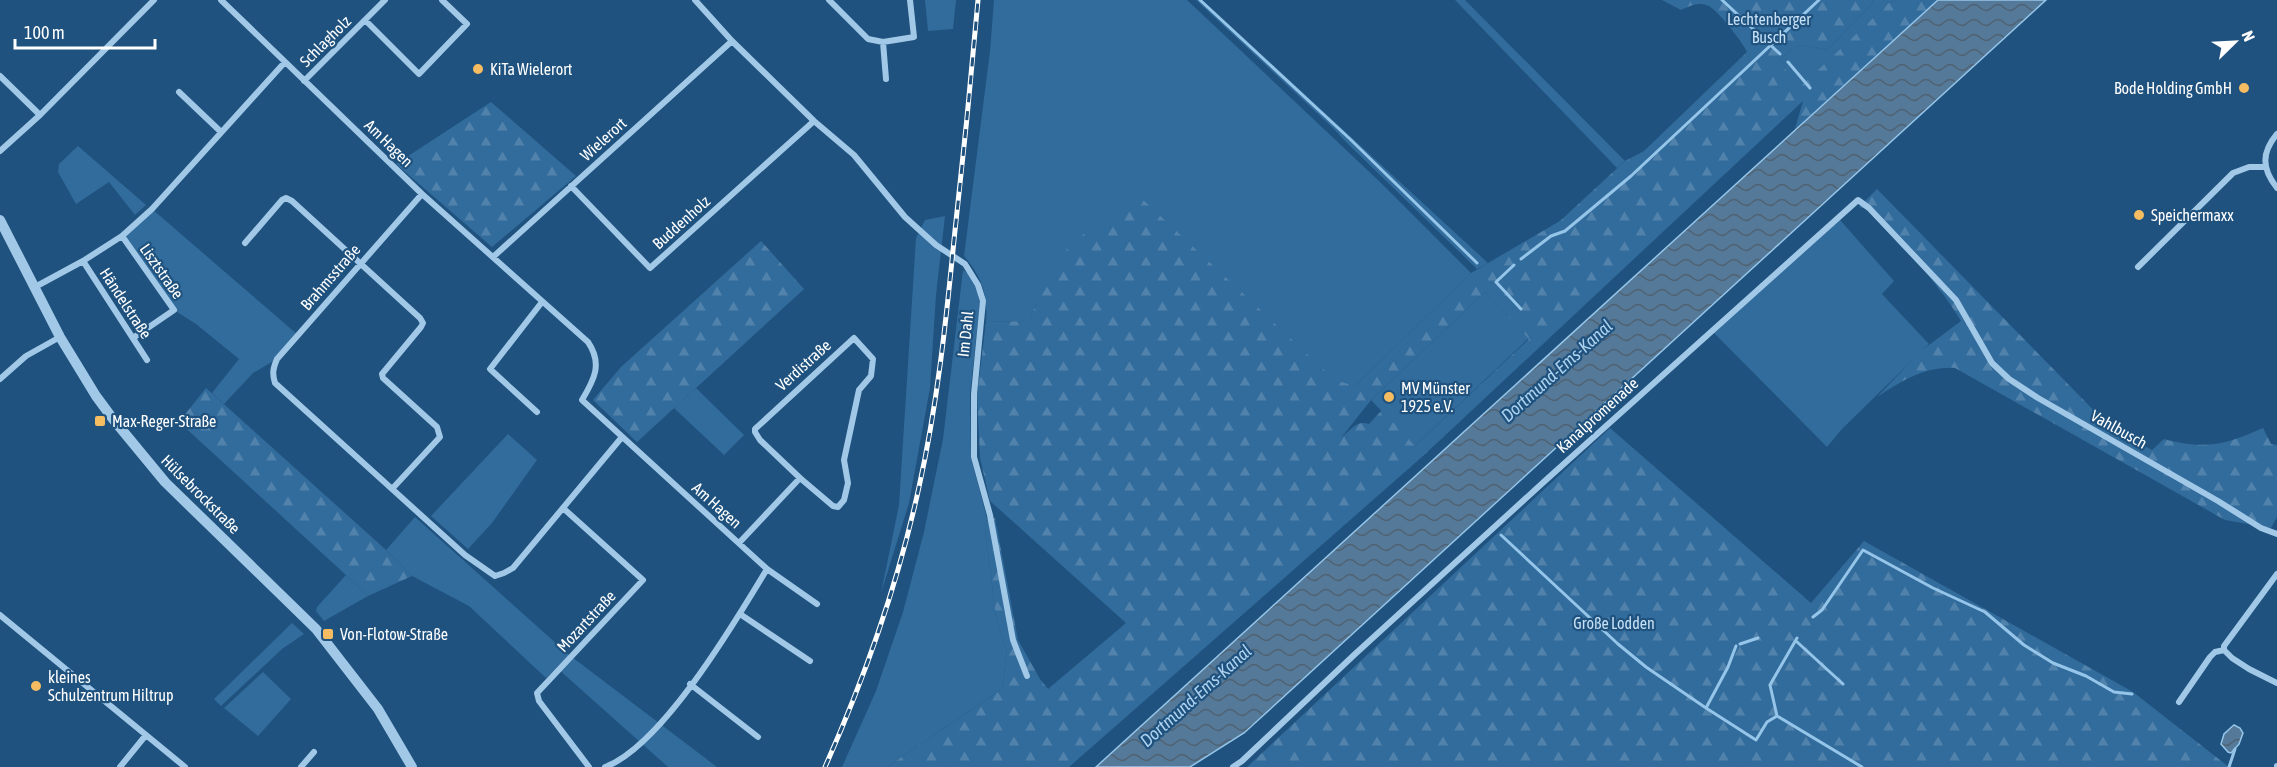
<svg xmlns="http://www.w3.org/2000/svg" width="2277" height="767" font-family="'Asap Condensed',sans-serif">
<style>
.green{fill:#326c9c}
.forest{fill:url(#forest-firs);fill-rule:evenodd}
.water{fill:url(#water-waves);stroke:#95c5e9;stroke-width:1.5}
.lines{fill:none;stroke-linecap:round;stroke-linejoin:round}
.stream{stroke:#95c5e9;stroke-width:3}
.minor{stroke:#a2c8e7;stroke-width:6}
.tertiary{stroke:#a2c8e7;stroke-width:10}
.rail-casing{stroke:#fff;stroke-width:5}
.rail{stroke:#1f527e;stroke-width:3;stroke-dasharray:9;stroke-linecap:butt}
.poi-dot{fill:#f6bc62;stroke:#1f527e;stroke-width:2}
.labels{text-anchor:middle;stroke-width:4.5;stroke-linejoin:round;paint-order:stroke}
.park-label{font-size:16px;fill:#c6e0f6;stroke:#1f527e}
.street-label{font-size:16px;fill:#fff;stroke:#1f527e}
.poi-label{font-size:16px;fill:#fff;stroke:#1f527e;text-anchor:start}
.water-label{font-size:18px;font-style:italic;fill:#add2ef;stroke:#1f527e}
</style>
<defs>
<pattern id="forest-firs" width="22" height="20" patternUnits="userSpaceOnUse" patternTransform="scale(1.5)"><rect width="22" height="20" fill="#326c9c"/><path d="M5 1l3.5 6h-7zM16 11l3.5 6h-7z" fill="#5182ab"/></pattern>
<pattern id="water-waves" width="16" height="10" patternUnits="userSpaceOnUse" patternTransform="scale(1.5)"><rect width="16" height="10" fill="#547999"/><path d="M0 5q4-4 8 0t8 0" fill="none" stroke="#506272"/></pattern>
</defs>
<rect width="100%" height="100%" fill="#1f527e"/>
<path class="green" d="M925 0H956L953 29 928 31Z
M994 0H1187L1378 180 1471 273 1355 386 1036 304 1029 321 986 322C988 295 982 277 964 256L990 51Z
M1196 0H1202L1488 263 1477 269 1346 142 1334 129Z
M1455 0H1465L1625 161 1617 168Z
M1873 0H1892L1798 90 1780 60C1798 42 1803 44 1827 50L1872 4Z
M78 146 146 205 135 215 109 182 76 204 58 172 59 164Z
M152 209 298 335 277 359 253 373 224 404 212 393 239 359 196 324 174 310 122 236Z
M945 216 936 295 930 388 909 503 881 593 899 505 916 238 925 220Z
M1840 220 1894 281 1882 294 1929 344 1842 429 1827 447 1714 333Z
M963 270 969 274 976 286 980 303 970 394 971 458 987 518 985 528 996 618 1007 651 1002 689 887 767H842L876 691 903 612 924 532 943 439Z
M1485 292 1529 338 1415 446 1371 400Z
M696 388 744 435 724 455 674 408Z
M508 434 537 460 492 523 468 549 431 516Z
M415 517 568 654 717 767H668L557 668 546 678 469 606 412 576 386 550Z
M346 575 368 596 324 621 316 611 317 607Z
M292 623 304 634 282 649 221 706 214 699Z
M263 672 291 699 258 736 224 708Z"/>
<path class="forest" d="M1662 0H1873L1872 4 1827 50C1804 44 1798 42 1780 60L1798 89 1892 0H1938L1795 129 1803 101 1423 456 1069 767H887L1002 689 1007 651 996 618 985 528 987 518H995L1018 640 1040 679 1048 689 1126 623 990 501 980 458 977 395 986 322 1029 321 1036 304 1034 287 1075 240 1139 196 1335 380 1355 386 1471 273 1560 221 1625 161 1644 151 1747 52C1742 41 1719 12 1709 6 1699 1 1689 6 1681 10ZM1485 292 1529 339 1415 446 1382 410 1369 424C1356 420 1351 430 1341 438L1371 400Z
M491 102 576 176 492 247 396 164Z
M1877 189 2112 429 2152 450 2164 439C2205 450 2225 445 2263 428L2271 444 2277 445V517L2271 528 2225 520 1955 368C1925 366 1902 381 1877 397L1921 351 1961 321C1936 279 1901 245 1867 209L1859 207Z
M761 241 804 289 637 442 593 400 621 367Z
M206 388 386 550 412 576 368 596 346 575 179 422Z
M1610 428 1811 603 1864 541 2133 692 2229 767H1247Z"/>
<path class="water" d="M1938 0H2046L1244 733 1190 767H1096Z
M2234 725 2240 728 2243 733 2239 744 2231 753 2228 752 2221 744 2224 734Z"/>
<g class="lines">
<path class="stream" d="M1200 0 1350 139 1477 263
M1722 0 1780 54
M1788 62 1810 88
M1521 259 1551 236 1565 231 1631 176 1819 0
M1514 265 1496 282 1521 309
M1501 535 1618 644 1646 667 1706 708
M1813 617 1822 610 1863 550 1933 588 1985 612 2024 645 2053 663 2086 676 2114 692 2132 694
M1796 641 1843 684
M1740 644 1758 638
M1736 646 1728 667 1706 708 1756 740 1767 722 1777 716 1770 685 1797 638
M1777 716 1862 767
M2229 767 2235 749"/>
<path class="minor" d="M221 0 422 194 588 342C603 364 594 380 582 400L767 569 817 604
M695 0 732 41 814 121 854 155 905 217 936 245 965 264 978 285 983 301 974 394V457L990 515 1013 640 1027 676
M829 0 868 39 883 42 914 37 910 0
M365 20 419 74 467 24 442 0
M883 42 886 79
M0 76 40 115
M304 81 385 0
M179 92 220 131
M2277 134C2261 153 2262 169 2277 188
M0 151 40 115 154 0
M571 186 650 268 814 121
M422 194 277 359C273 368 272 374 275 383L465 555 495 576 504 573 513 568 622 437
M122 236 174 310 133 338
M245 243 282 200 286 198 292 201 420 318 423 323 421 327 382 374 383 378 437 427 440 437 392 489
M493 257 732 41
M83 261 147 360
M2138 267 2233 173 2249 167H2265
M35 287 83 261 122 236 152 209 285 62
M0 379 26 356 60 337
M537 412 490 369 542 302
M563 508 643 580 537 693 539 701 589 767
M739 543 800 478 833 506 838 507 844 500 848 483 844 460 859 390 871 376 873 359 854 338 755 429V432L760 440 800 478
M2277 574 2224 646V650L2232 658 2249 669 2277 683
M740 614 810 661
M0 615 185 767
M690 684 758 737
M2179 702 2210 657 2215 652 2224 650
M120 767 146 735
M301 767 314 752
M605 767C662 746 735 622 767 569
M1233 767 1242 761 1354 655 1547 479 1858 200 1869 208 1956 300 1992 363 2009 379 2038 398 2218 501 2261 528 2277 534
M2277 767V766"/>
<path class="tertiary" d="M0 220 60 337 96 396 113 419 165 482 316 629 378 709 412 767"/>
<g class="rail-casing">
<path id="rail" d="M825 767C865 677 898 584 919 487 937 406 946 322 954 240 963 160 971 80 978 0"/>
</g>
<use href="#rail" class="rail"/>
</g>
<g class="poi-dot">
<circle cx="478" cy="69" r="6"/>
<circle cx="2244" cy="88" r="6"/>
<circle cx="2139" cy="215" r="6"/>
<circle cx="1389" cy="397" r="6"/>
<rect x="94" y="415" width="12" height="12" rx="3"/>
<rect x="322" y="628" width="12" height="12" rx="3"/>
<circle cx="36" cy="686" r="6"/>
</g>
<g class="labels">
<g class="park-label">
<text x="1769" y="25">Lechtenberger<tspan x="1769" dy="18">Busch</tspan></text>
<text x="1614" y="629">Große Lodden</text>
</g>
<g class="street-label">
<text transform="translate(325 41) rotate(-45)" y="6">Schlagholz</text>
<text transform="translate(603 139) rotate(-42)" y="6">Wielerort</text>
<text transform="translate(389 143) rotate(44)" y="6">Am Hagen</text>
<text transform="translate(681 222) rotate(-42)" y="6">Buddenholz</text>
<text transform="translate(162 271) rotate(55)" y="6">Lisztstraße</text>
<text transform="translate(330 277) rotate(-49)" y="6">Brahmsstraße</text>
<text transform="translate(126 303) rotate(57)" y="6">Händelstraße</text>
<text transform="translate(965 334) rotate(-84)" y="6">Im Dahl</text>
<text transform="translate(803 365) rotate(-42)" y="6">Verdistraße</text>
<text transform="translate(1597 415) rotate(-42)" y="6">Kanalpromenade</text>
<text transform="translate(2119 429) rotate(29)" y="6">Vahlbusch</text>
<text transform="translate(201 494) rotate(45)" y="6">Hülsebrockstraße</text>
<text transform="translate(717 505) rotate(42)" y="6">Am Hagen</text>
<text transform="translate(586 621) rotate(-47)" y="6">Mozartstraße</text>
</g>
<g class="poi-label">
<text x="490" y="75">KiTa Wielerort</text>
<text x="2232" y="94" text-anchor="end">Bode Holding GmbH</text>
<text x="2151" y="221">Speichermaxx</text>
<text x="1401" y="394">MV Münster<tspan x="1401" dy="18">1925 e.V.</tspan></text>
<text x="112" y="427">Max-Reger-Straße</text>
<text x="340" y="640">Von-Flotow-Straße</text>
<text x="48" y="683">kleines<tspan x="48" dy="18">Schulzentrum Hiltrup</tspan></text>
</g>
<g class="water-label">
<text transform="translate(1557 371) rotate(-42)" y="6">Dortmund-Ems-Kanal</text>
<text transform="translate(1196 696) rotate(-42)" y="6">Dortmund-Ems-Kanal</text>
</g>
</g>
<g transform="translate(2235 42) rotate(66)" stroke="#1f527e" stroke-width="4.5" paint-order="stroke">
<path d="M0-4.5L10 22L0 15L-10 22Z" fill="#ffffff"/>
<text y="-9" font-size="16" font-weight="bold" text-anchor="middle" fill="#ffffff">N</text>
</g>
<path d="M15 39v9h140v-9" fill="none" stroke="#ffffff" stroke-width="3"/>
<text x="24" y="39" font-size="18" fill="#ffffff" stroke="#1f527e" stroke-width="4.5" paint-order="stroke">100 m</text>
</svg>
